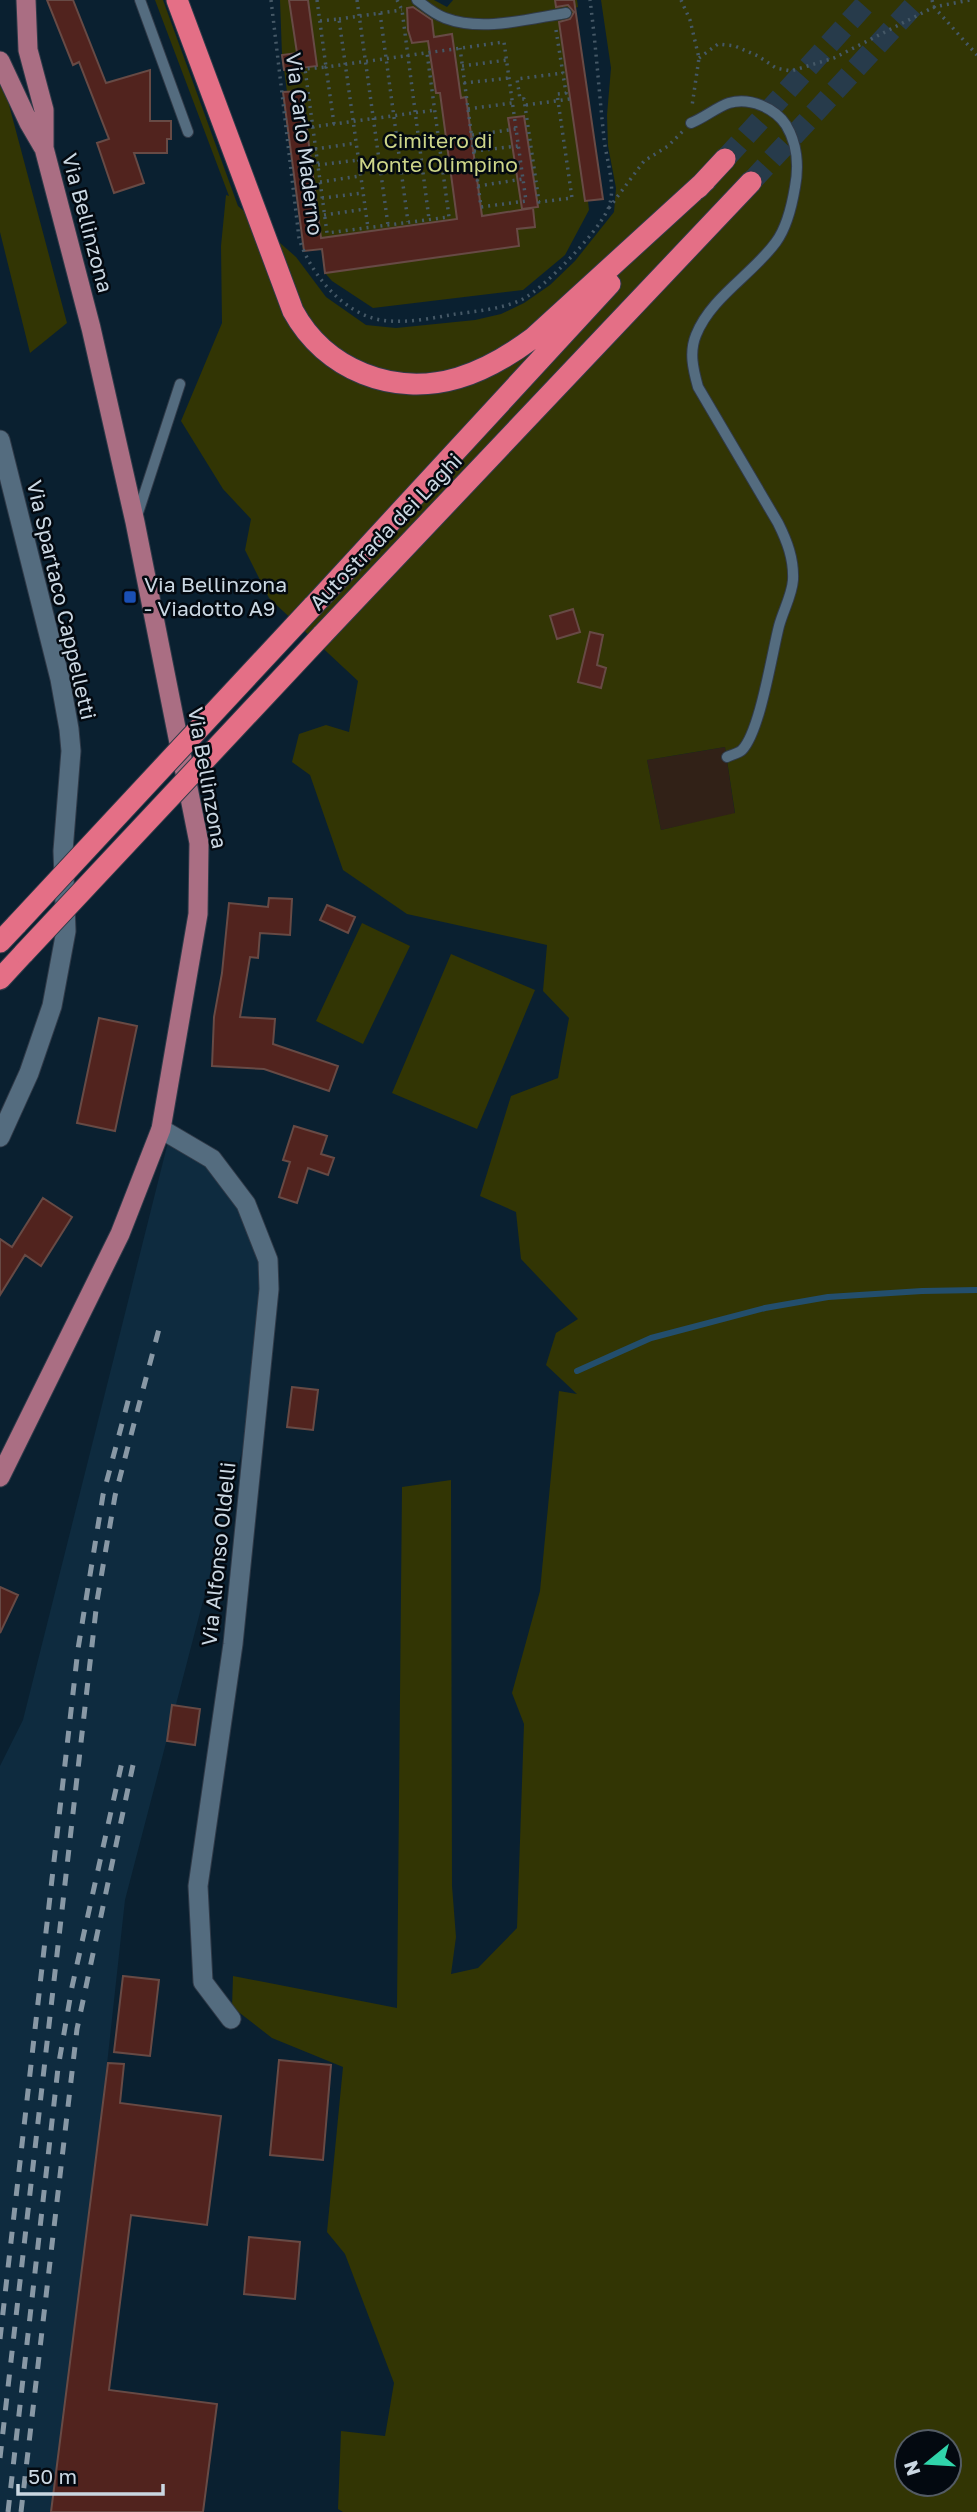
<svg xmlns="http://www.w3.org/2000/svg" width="977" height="2512" font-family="'Golos Text',sans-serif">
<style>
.built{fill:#0e2b3f}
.industrial{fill:#312117}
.green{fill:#323504;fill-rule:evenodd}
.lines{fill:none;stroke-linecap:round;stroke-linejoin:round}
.stream{stroke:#234e6c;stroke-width:6}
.building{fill:#51231e;stroke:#674a45;stroke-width:2}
.motorway-tunnel{stroke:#273b4b;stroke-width:21;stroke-dasharray:21 10;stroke-linecap:butt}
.service-casing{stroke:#303a48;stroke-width:12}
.minor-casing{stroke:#303a48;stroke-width:21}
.primary-casing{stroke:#303a48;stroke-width:21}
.motorway-casing{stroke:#303a48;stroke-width:23}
.path{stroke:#455866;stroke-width:3.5;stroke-dasharray:2 5;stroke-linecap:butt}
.service{stroke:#546c7f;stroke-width:10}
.minor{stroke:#546c7f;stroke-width:19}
.primary{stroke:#aa6e83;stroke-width:19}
.motorway{stroke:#e46f86;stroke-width:21}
.rail{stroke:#8898a5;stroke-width:5;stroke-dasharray:12 12;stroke-linecap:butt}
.motorway-bridge-casing{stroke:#303a48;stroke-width:23;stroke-linecap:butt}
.motorway-bridge{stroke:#e46f86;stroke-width:21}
.transit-dot{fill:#1a4fb4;stroke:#030910;stroke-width:2.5}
.labels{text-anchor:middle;stroke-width:5;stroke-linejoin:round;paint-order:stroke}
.park-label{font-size:21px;fill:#cdd589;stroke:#030910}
.street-label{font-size:21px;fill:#cad7e2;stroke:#030910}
.poi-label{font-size:21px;fill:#cad7e2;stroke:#030910;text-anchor:start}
</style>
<rect width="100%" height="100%" fill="#0a2030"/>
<path class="built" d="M168 1142 212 1159 268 1260 257 1394 125 1900 103 2101 51 2512H0V1766L23 1720Z"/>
<path class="industrial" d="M725 747 735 814 661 830 647 760Z"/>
<path class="green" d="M155 0H163L238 206 296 257 326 297 366 325 396 328 475 320 501 314 524 303 550 285 575 261 614 212 616 188 608 146 607 115 611 68 601 0H977V2512H343L338 2509 341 2431 385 2436 394 2383 345 2254 327 2232 343 2067 272 2038 232 2007 233 1976 397 2008 402 1487 451 1480 452 1886 456 1937 451 1974 478 1968 517 1928 524 1724 512 1693 540 1591 559 1391 577 1394 546 1365 556 1333 578 1319 521 1259 516 1212 480 1196 511 1096 558 1078 569 1018 543 991 547 945 407 914 343 870 310 775 292 762 299 734 326 725 349 732 358 681 269 598 245 550 251 519 223 489 181 421 222 323 221 246 226 195 229 196ZM725 747 735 813 661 830 647 760ZM907 2442H949V2484H907Z
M280 0H434L447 7 453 0H577L578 7 575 8 603 199 588 201 589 210 565 255 523 290 373 308 332 281 325 273 322 249 304 251 283 93 287 92 282 55Z
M0 85 8 101 67 323 30 353 0 232Z
M362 923 410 946 363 1044 316 1021Z
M451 954 535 990 477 1129 392 1093Z"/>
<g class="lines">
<path class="stream" d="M577 1371 651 1338 765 1308 828 1297 922 1291 977 1290"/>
</g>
<path class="building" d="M47 0H73L106 83 150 70V121H171V139H167V153H134L144 183 114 193 97 143 109 139 79 62 73 65Z
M289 0H308L317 66 284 70 282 55 297 53Z
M555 0H574L603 199 585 201 559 22 570 19 574 12 568 5 556 7Z
M413 7 432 20 434 37 452 34 461 98 466 97 482 216 533 208 535 227 517 229 519 246 325 273 322 249 304 251 283 92 302 91 321 238 457 219 440 93H436L428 41 412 43 408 30 407 8Z
M524 116 538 207 522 209 508 118Z
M573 609 580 632 557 639 550 616Z
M590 632 603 635 597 665 606 668 601 688 578 682Z
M269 898 292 899 290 935 260 933 258 958 250 957 240 1017 275 1019 273 1044 338 1066 329 1091 264 1069 212 1066 214 1017 222 973 229 903 268 907Z
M327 905 355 917 348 933 320 920Z
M99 1018 137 1026 115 1131 77 1123Z
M294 1126 327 1136 321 1154 334 1158 328 1175 308 1168 297 1203 279 1197 290 1162 283 1160Z
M43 1198 72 1217 41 1266 25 1255 0 1295V1239L12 1247Z
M292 1387 318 1390 313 1430 287 1427Z
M0 1587 18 1595 0 1633Z
M172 1705 200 1709 195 1745 167 1741Z
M123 1976 159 1980 150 2056 114 2052Z
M279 2060 331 2065 323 2160 270 2155Z
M108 2063 124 2064 120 2103 221 2116 207 2225 131 2215 109 2390 217 2404 203 2512H51Z
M249 2237 300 2242 295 2299 244 2294Z"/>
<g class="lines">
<path class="motorway-tunnel" d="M725 159 869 0
M751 182 919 0"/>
<g class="service-casing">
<path id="service" d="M140 0 188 132
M417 0C426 7 434 14 445 18 482 32 528 19 566 13
M691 123C704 118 717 107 729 103 750 97 775 108 786 125 797 143 799 166 795 187 792 205 787 227 776 242 753 274 711 297 696 335 689 352 693 369 698 387L778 523C787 541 794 559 793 580 792 595 783 611 779 626 772 653 760 732 742 750 739 753 731 755 727 757
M137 516 180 384"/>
</g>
<g class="minor-casing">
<path id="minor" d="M0 440 60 679 69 729 71 751 63 851 66 931 52 1006 29 1073 0 1137
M161 1129 212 1159 246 1204 268 1260 269 1289 233 1644 198 1886 203 1982 231 2019"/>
</g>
<g class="primary-casing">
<path id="primary" d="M0 61 29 123 43 147
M0 1477 120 1234 161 1129 198 914 199 843 135 522 91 328 44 148V110L28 50 26 0"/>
</g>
<g class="motorway-casing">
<path id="motorway" d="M177 0 293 311C325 370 394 397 458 378 485 370 510 355 533 338L706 180
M698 188 725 159
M313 606 610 284
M322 635 751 182
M0 942 17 924
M0 979 24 953"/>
</g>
<path class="path" d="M271 0 299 238C309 272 343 314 381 320 405 324 432 318 456 314 477 311 503 309 523 299 545 287 596 234 607 211 618 190 606 160 604 138 599 92 596 46 590 0
M317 0 326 67 305 69 327 233 449 217 427 53
M357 0 388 225
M397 0 402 10 429 219
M681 0 690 20 699 58 692 106
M932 0 934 7 977 55
M380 13 408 222
M339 19 402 10
M320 21 339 19 368 228
M556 30 566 93 557 94 572 198 539 202 524 99H520L517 79 563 73
M699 58 718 44 735 46 758 56 776 68 791 71 834 58 934 7 970 0
M462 66 507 60
M464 83 509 78
M526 105 570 99
M468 109 512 103
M334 124 326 67 504 42 526 201 481 207 460 48
M312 127 435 110
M472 135 516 129
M315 149 356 143
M474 151 518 146
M318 165 358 160
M476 168 520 163
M320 182 360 176
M478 186 523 179
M322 198 363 193
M609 208 644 161 668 146 683 131
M324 215 365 209"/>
<use href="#service" class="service"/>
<use href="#minor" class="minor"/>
<use href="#primary" class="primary"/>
<use href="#motorway" class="motorway"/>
<path class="rail" d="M0 2339 78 1649 103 1495 131 1390
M0 2458 97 1601 115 1496 160 1325
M8 2512 58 2068 72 1987 122 1762
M21 2512 77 2029 133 1765"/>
<g class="motorway-bridge-casing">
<path id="motorway-bridge" d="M17 924 313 606
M24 953 322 635"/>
</g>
<use href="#motorway-bridge" class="motorway-bridge"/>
</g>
<rect class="transit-dot" x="123" y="590" width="14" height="14" rx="3.5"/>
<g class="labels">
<g class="park-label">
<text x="438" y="148">Cimitero di<tspan x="438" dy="24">Monte Olimpino</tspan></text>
</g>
<g class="street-label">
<text transform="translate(304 144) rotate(83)" y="7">Via Carlo Maderno</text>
<text transform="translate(87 223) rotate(75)" y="7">Via Bellinzona</text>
<text transform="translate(386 532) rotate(-46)" y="7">Autostrada dei Laghi</text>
<text transform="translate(61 600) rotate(77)" y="7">Via Spartaco Cappelletti</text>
<text transform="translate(207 778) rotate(80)" y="7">Via Bellinzona</text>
<text transform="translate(219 1554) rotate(-84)" y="7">Via Alfonso Oldelli</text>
</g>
<g class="poi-label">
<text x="144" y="592">Via Bellinzona<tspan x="144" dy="24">- Viadotto A9</tspan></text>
</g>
</g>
<g transform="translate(928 2463) rotate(252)"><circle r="33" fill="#030910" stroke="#535b64" stroke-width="2"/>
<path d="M0-5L12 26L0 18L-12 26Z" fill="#30d4aa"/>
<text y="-10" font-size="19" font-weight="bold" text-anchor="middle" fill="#cad7e2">N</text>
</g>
<path d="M18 2484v10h145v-10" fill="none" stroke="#cad7e2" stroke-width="3.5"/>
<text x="28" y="2484" font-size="21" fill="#cad7e2" stroke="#030910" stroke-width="5" paint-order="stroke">50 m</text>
</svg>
